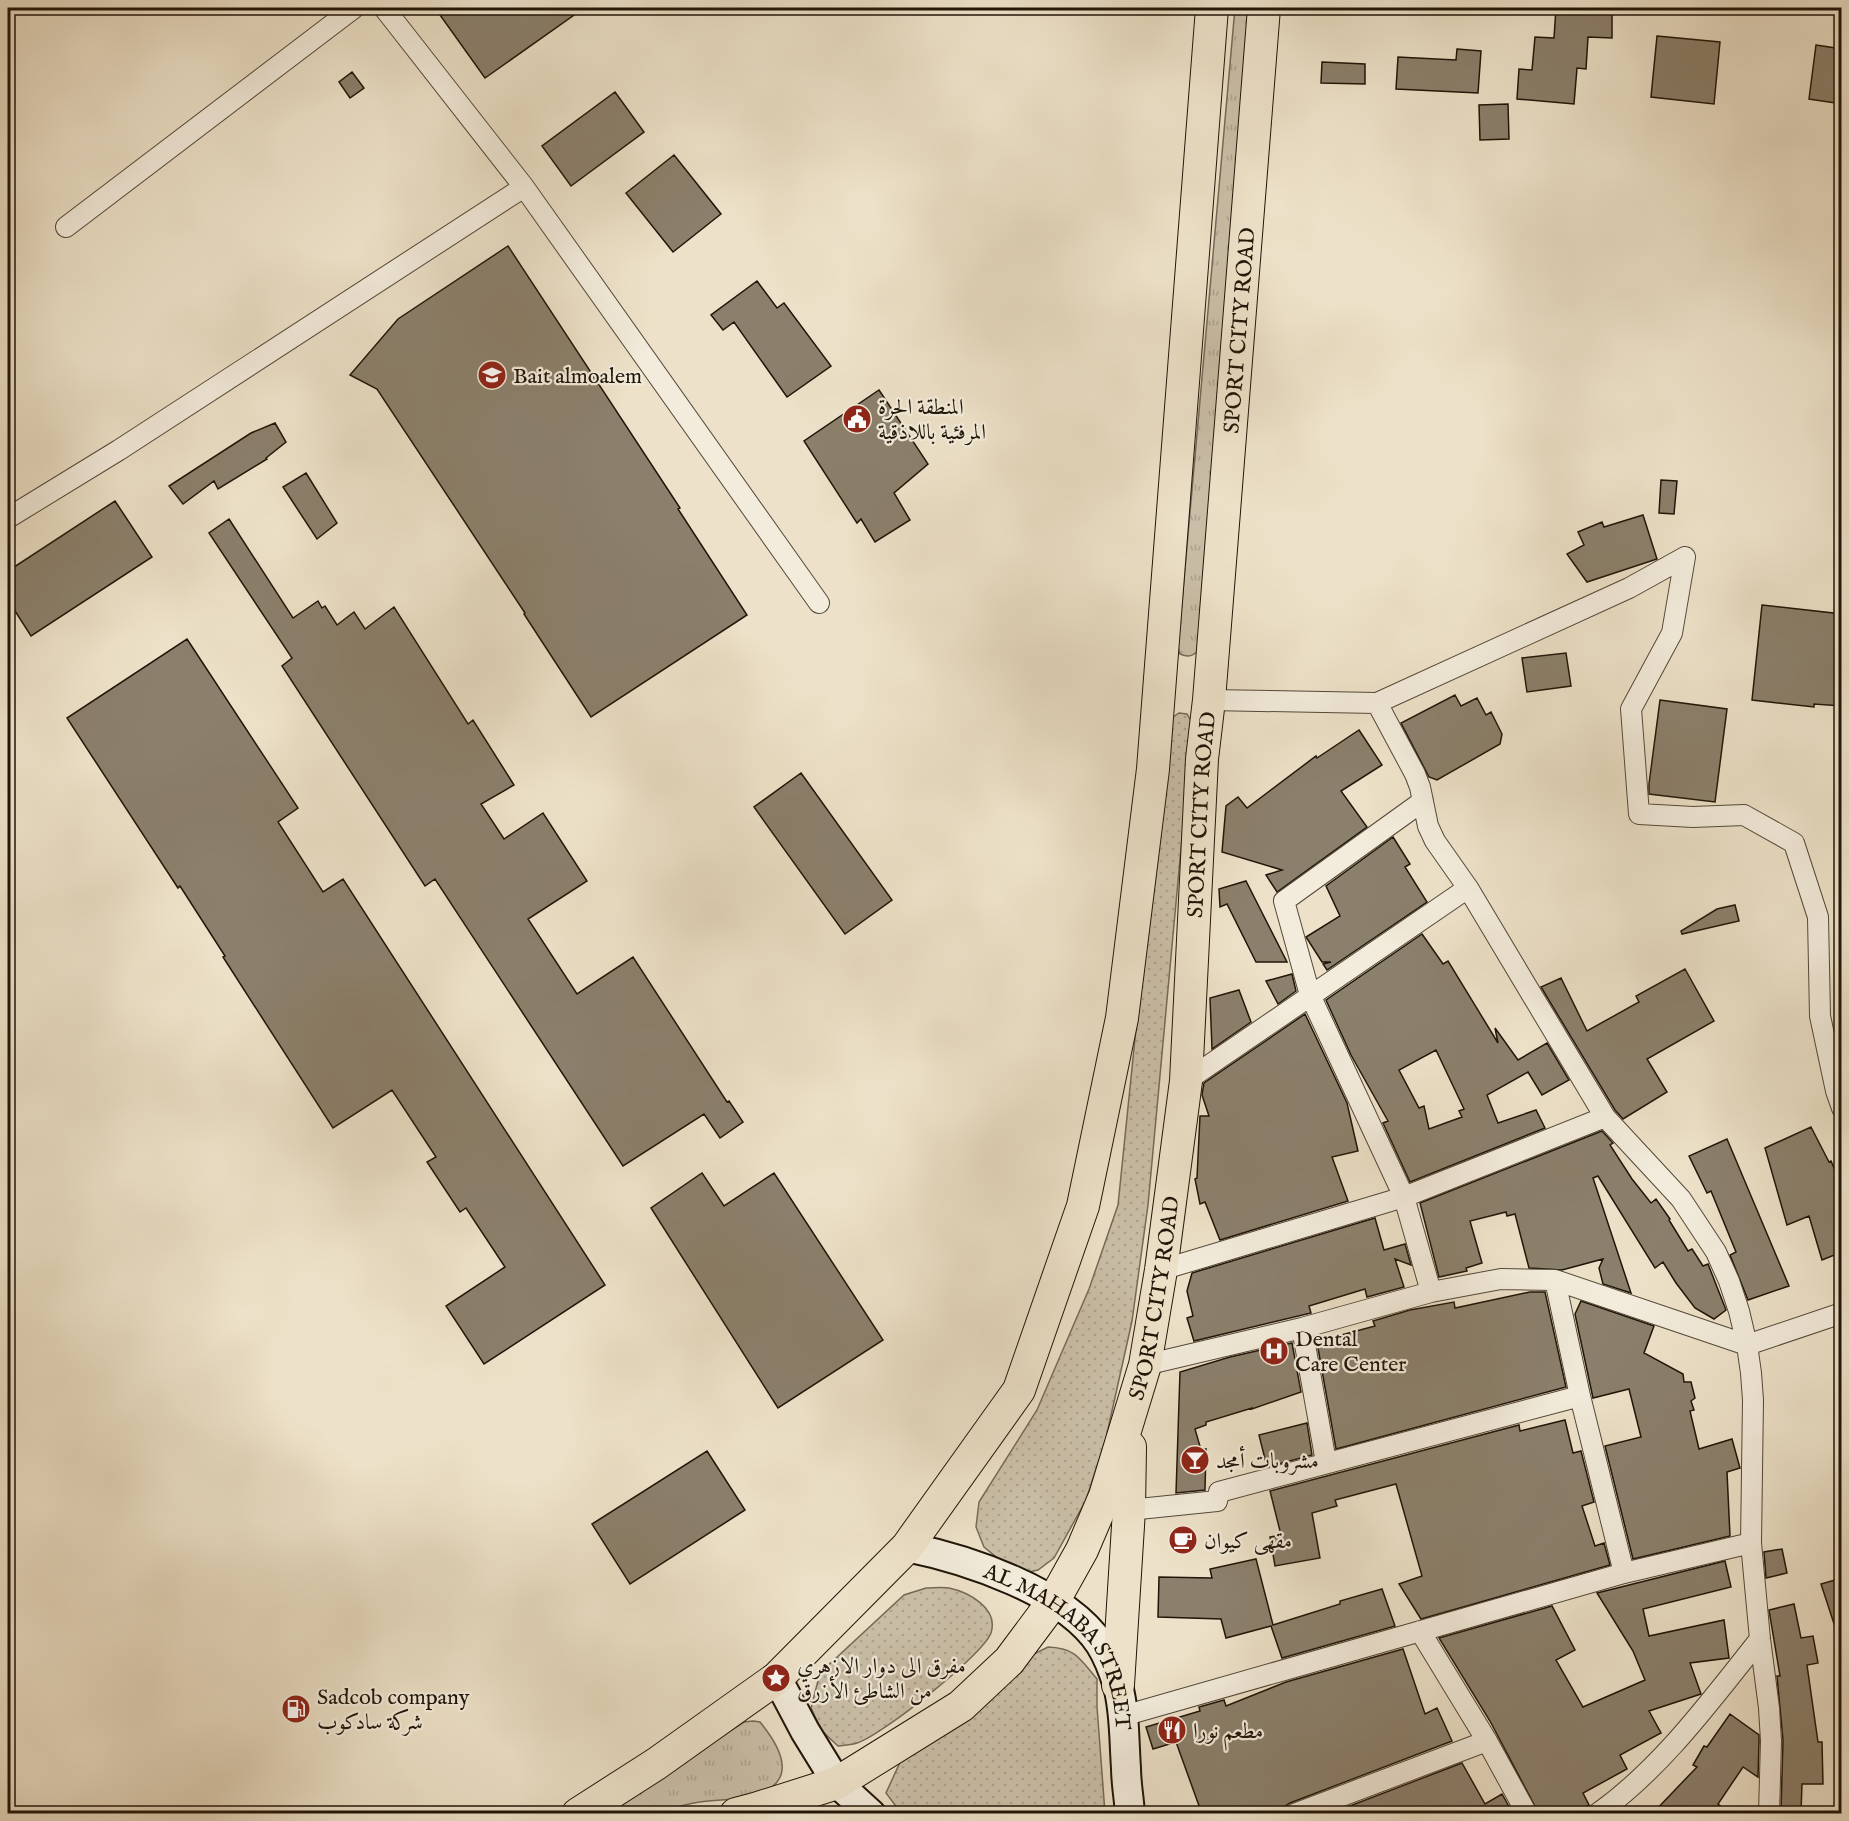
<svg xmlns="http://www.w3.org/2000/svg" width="1849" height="1821" font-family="'IM FELL English',Amiri,serif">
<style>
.grass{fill:url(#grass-tufts);stroke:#756a58;stroke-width:1.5}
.park{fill:url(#park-dots);stroke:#756a58;stroke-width:1.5}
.building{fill:#8b806c;stroke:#201508;stroke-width:1.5;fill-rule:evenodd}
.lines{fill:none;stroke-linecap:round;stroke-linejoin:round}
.minor-casing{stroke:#534838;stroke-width:22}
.secondary-casing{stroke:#201508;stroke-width:32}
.primary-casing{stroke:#201508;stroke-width:34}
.minor{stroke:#f3ecdc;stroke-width:20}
.secondary{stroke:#f3ecdc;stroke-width:28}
.primary{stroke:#ede2c9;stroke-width:32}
.labels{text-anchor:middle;stroke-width:4.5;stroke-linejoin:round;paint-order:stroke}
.street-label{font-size:22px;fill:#201508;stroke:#f3ecdc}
.poi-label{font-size:22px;fill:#201508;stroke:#f3ecdc;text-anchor:start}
</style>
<defs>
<pattern id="grass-tufts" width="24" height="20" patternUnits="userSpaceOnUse" patternTransform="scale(1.5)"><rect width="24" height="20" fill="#cabfa8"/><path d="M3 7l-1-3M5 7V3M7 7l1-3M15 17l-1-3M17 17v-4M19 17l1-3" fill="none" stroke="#ada38f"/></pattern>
<pattern id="park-dots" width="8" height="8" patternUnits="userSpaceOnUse" patternTransform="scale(1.5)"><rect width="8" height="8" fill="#cabfa8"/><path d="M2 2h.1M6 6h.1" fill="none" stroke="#ada38f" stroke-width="1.8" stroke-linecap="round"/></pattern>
</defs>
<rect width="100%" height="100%" fill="#ede2c9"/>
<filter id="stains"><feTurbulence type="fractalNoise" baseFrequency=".00333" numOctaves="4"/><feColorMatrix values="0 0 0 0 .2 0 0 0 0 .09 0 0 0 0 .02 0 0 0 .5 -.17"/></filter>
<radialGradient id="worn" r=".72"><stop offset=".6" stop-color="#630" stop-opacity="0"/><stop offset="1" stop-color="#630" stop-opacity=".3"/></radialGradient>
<path class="grass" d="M1235 8H1254L1200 649C1193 656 1189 658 1180 654L1178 647Z
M753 1721 760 1722C783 1750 799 1784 751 1796 735 1801 716 1799 700 1802 685 1804 670 1809 655 1813 638 1817 616 1813 599 1814L744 1722Z"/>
<path class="park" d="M1179 713 1187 714 1191 721 1192 730 1148 1205 1132 1321 1106 1438 1086 1500 1054 1558 1038 1570 1024 1573 1011 1569 984 1547 976 1527 979 1502 1037 1410 1089 1289 1118 1205 1167 726 1173 717Z
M926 1588C933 1588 942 1587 949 1588 968 1592 999 1608 991 1633 983 1655 881 1736 857 1743 851 1745 844 1745 838 1746L821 1730 811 1708 820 1673 904 1595Z
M1048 1647C1076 1648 1080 1659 1097 1679V1707L1105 1813H901L886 1793 902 1758 1012 1665Z"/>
<path class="building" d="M435 8H584L485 78Z
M1556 8H1612V38L1588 37 1586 69 1577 68 1574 104 1517 99 1519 69 1532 70 1535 37 1554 38Z
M1657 36 1720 42 1714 104 1651 97Z
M1816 45 1842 49V104L1809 99Z
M1457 49 1481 51 1478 93 1396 89 1398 57 1456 60Z
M1322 62 1365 64V84L1321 83Z
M352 72 364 88 350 98 339 82Z
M615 92 644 132 571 186 542 146Z
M1508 104 1509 139 1480 140 1479 105Z
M674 155 721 214 673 252 626 193Z
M508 246 680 508 678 509 747 615 591 717 524 614 525 613 377 389 350 375 398 319Z
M757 281 777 308 784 303 831 366 787 397 734 322 723 330 711 315Z
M879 390 928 464 894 493 910 520 875 542 861 519 857 523 804 441Z
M275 423 286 442 266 458 267 459 218 489 214 481 183 504 169 486 251 433Z
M306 473 337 523 317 539 283 487Z
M1661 480 1677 481 1674 514 1659 513Z
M115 501 152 557 31 636 8 600V571Z
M1643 515 1657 559 1587 582 1567 554 1584 545 1578 532 1602 522 1604 527Z
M229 519 293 618 318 601 322 608 325 606 337 625 354 612 365 629 394 607 468 724 473 720 514 785 481 804 504 839 543 813 587 881 528 919 577 994 633 957 727 1102 729 1101 743 1122 720 1138 704 1114 623 1166 435 879 425 886 282 666 292 658 209 533Z
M1762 605 1842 614V706L1814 704V707L1752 700Z
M187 639 298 808 278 822 323 892 343 879 605 1285 484 1364 446 1306 505 1267 466 1208 460 1212 427 1162 436 1157 392 1090 333 1128 223 957 225 956 180 886 178 888 67 718Z
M1566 653 1571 686 1527 692 1522 658Z
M1455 695 1461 706 1477 698 1486 715 1491 712 1502 734 1500 744 1437 780 1429 777 1401 723Z
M1660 700 1727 709 1715 802 1649 794V784Z
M1359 730 1382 765 1341 791 1367 827 1277 892 1266 875 1282 870 1222 852 1226 806 1238 797 1247 808 1316 756 1317 758Z
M801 773 892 900 845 934 754 807Z
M1393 837 1410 864 1405 867 1427 902 1327 970 1323 964 1331 962H1322L1306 937 1340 916 1326 886Z
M1246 881 1287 962H1256L1227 904 1220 907 1219 889Z
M1735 905 1739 921 1682 934 1681 931 1717 909Z
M1422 934 1443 964 1448 961 1498 1043 1495 1028 1518 1060 1547 1043 1569 1080 1542 1095 1528 1072 1487 1095 1498 1123 1536 1110 1545 1128 1410 1182 1383 1123 1388 1121 1351 1055 1326 1000ZM1436 1050 1464 1109 1459 1111 1462 1117 1429 1129 1424 1106 1419 1108 1399 1070Z
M1685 969 1714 1021 1647 1059 1667 1092 1623 1119 1615 1110 1541 987 1561 978 1587 1031 1639 1002 1636 996Z
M1292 974 1296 991 1278 1004 1266 981Z
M1239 990 1251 1022 1212 1049 1210 998Z
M1305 1014 1347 1103 1358 1151 1332 1157 1348 1201 1220 1240 1205 1202 1200 1204 1195 1179 1197 1178 1200 1116H1209L1202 1095 1204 1083Z
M1811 1127 1829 1162 1831 1161 1842 1187V1252L1822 1260 1809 1216 1787 1225 1765 1148Z
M1602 1131 1613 1143 1610 1145 1632 1179 1651 1203 1656 1199 1670 1219 1669 1220 1688 1251 1692 1249 1703 1266 1708 1264 1726 1310 1714 1319 1695 1308 1676 1283 1663 1262 1655 1268 1598 1176 1593 1178 1631 1293 1603 1284 1599 1268 1603 1259 1562 1270 1529 1268 1515 1214 1507 1216 1506 1212 1470 1221 1482 1263 1466 1268 1467 1271 1439 1277 1420 1203Z
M1727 1139 1789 1286 1748 1300 1730 1255 1736 1252 1711 1191 1707 1193 1689 1156Z
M702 1173 724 1206 774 1173 883 1340 778 1408 651 1208Z
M1375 1218 1384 1250 1405 1244 1411 1265 1395 1259 1404 1287 1367 1297 1365 1289 1309 1306 1311 1313 1194 1341 1187 1318 1193 1316 1187 1291 1192 1273Z
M1530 1292H1545L1566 1387 1336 1449 1316 1337 1318 1336 1319 1341 1375 1326 1373 1321 1410 1310 1454 1302 1455 1308Z
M1581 1301 1654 1326 1644 1353 1683 1374 1684 1382H1691L1695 1398 1691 1401 1694 1410 1690 1411 1699 1449 1732 1439 1740 1468 1727 1472 1730 1536 1633 1559 1605 1446 1641 1437 1629 1389 1593 1398 1575 1314Z
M1292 1343 1301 1392 1252 1409V1408L1206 1422V1425L1195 1429 1201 1450 1206 1449 1205 1490 1176 1493 1180 1372 1230 1357Z
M1565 1420 1573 1453 1581 1451 1594 1502 1582 1506 1595 1546 1604 1543 1610 1565 1421 1619 1399 1584 1422 1576 1396 1484 1335 1500 1337 1506 1312 1513 1320 1558 1275 1566 1270 1537 1281 1535 1270 1491 1519 1425 1520 1431Z
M1307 1423 1312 1455 1267 1467 1259 1435Z
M707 1451 745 1510 630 1584 592 1524Z
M1782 1549 1787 1573 1766 1578 1764 1552Z
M1256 1559 1273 1625 1340 1604V1601L1382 1589 1395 1626 1282 1658 1271 1626 1226 1638 1221 1619 1158 1617 1159 1577 1212 1578 1210 1569Z
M1725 1561 1731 1587 1643 1609 1649 1636 1724 1620 1729 1658 1690 1663 1701 1694 1649 1711 1661 1733 1620 1755 1627 1769 1583 1793 1589 1805 1574 1814H1539L1490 1721 1439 1638 1552 1606 1575 1650 1556 1660 1583 1707 1645 1680 1633 1651 1597 1593Z
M1842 1578V1636H1838L1821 1584Z
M1794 1604 1801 1638 1813 1636 1818 1663 1807 1665 1818 1742H1822L1823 1784H1802L1801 1812 1781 1811 1783 1740 1777 1676H1780L1769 1610Z
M1403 1649 1425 1714 1437 1708 1452 1741 1290 1803 1284 1807 1282 1814H1202L1176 1742 1153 1749 1146 1727 1200 1711 1199 1707 1224 1700 1226 1706 1286 1682Z
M1730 1714 1759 1735V1741L1758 1777 1743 1767 1718 1804 1731 1814H1652L1697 1767 1693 1765 1704 1746 1707 1747Z
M1462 1763 1485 1804 1502 1794 1513 1814H1329Z"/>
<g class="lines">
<g class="minor-casing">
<path id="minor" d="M384 8 524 187 819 603
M66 227 354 8
M8 518 119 450 524 187
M1685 557 1672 633 1631 709 1639 814 1693 817 1744 815 1794 843 1818 917 1820 1016 1836 1091 1842 1108
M1209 700 1377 703 1629 588 1685 557
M1377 703 1415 774 1420 787 1428 826 1435 841 1468 888 1605 1117 1681 1199 1716 1252 1729 1281 1739 1311 1747 1345 1751 1373 1753 1400 1751 1543 1760 1639 1769 1708 1771 1741 1769 1814
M1423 801 1284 901 1310 995 1404 1197 1431 1292
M1186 1081 1468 888
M1161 1270 1404 1197 1605 1117
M1555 1280 1580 1396 1624 1573
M1302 1328 1326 1462
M1145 1365 1302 1328 1431 1292 1501 1279 1555 1280 1747 1345 1842 1313
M1129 1510 1217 1501 1219 1492 1580 1396
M1420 1631 1487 1741 1527 1814
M1123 1716 1624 1573 1751 1543
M1294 1814 1487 1741
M1597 1814C1662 1768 1711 1700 1760 1639"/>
</g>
<g class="secondary-casing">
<g id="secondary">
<path id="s1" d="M907 1547C966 1559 1065 1591 1100 1644 1107 1655 1114 1673 1118 1686 1125 1712 1124 1741 1126 1768 1126 1783 1129 1798 1130 1814"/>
<path d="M777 1678 805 1731 837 1783 871 1814"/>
</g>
</g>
<g class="primary-casing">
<g id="primary">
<path d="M1118 1685 1129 1510 1130 1447"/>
<path d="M578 1814 656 1764 777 1678 907 1547 1019 1390 1083 1206 1122 1018 1153 769 1212 8"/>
<path id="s2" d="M736 1814 755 1809 837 1783 961 1706 1009 1661 1053 1602 1082 1550 1105 1496 1145 1365 1161 1270 1186 1081 1202 759 1209 700 1264 8"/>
</g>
</g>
<use href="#minor" class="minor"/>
<use href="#secondary" class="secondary"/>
<use href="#primary" class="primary"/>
</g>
<defs>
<g id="university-disc" transform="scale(1.5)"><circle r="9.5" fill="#8f2418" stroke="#f3ecdc"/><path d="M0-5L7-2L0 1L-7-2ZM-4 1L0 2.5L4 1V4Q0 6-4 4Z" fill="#fff"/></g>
<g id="civic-disc" transform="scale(1.5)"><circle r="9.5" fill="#8f2418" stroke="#f3ecdc"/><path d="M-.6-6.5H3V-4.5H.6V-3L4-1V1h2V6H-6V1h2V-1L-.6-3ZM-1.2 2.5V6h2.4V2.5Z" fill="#fff"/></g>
<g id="hospital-disc" transform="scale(1.5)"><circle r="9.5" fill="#8f2418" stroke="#f3ecdc"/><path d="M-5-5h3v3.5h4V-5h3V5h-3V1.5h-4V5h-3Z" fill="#fff"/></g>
<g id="bar-disc" transform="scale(1.5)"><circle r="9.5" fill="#8f2418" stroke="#f3ecdc"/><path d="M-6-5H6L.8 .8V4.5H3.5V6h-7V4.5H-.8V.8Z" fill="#fff"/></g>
<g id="cafe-disc" transform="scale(1.5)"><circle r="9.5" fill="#8f2418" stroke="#f3ecdc"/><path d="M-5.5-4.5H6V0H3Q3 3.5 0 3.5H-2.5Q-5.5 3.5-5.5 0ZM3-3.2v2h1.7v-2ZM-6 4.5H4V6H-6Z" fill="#fff"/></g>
<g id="sight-disc" transform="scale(1.5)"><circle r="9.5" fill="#8f2418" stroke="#f3ecdc"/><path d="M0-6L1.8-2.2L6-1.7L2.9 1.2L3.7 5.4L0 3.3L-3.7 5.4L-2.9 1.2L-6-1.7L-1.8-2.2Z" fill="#fff"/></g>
<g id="fuel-disc" transform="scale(1.5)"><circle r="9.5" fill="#8f2418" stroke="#f3ecdc"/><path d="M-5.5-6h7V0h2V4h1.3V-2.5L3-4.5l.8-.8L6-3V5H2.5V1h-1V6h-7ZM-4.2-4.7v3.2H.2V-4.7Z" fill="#fff"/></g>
<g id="restaurant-disc" transform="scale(1.5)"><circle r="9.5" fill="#8f2418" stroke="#f3ecdc"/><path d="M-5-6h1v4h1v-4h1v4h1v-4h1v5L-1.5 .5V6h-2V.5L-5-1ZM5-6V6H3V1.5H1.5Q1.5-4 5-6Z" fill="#fff"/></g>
</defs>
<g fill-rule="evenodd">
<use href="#university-disc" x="492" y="375"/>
<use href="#civic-disc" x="857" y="419"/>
<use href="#hospital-disc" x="1274" y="1351"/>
<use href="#bar-disc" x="1195" y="1460"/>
<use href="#cafe-disc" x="1183" y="1540"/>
<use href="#sight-disc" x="776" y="1678"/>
<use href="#fuel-disc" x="296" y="1709"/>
<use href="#restaurant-disc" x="1172" y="1730"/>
</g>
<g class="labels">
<g class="street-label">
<text dy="8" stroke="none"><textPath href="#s2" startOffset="1686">SPORT CITY ROAD</textPath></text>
<text dy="8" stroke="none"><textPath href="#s2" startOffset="1200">SPORT CITY ROAD</textPath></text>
<text dy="8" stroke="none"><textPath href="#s2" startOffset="714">SPORT CITY ROAD</textPath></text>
<text dy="8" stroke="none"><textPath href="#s1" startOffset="196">AL MAHABA STREET</textPath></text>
</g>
<g class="poi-label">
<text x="513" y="383">Bait almoalem</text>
<text x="878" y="414">المنطقة الحرة<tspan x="878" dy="25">المرفئية باللاذقية</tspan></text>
<text x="1295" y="1346">Dental<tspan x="1295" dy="25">Care Center</tspan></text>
<text x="1216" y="1468">مشروبات أمجد</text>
<text x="1204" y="1548">مقهى كيوان</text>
<text x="797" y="1673">مفرق الى دوار الازهري<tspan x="797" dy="25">من الشاطئ الأزرق</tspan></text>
<text x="317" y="1704">Sadcob company<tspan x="317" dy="25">شركة سادكوب</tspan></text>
<text x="1193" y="1738">مطعم نورا</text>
</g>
</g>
<rect width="1849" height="1821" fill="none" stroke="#ede2c9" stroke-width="30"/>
<rect x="9" y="9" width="1831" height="1803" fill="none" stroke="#201508" stroke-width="3"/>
<rect x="15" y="15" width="1819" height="1791" fill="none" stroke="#201508" stroke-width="1.5"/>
<rect width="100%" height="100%" filter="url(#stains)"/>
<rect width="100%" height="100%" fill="url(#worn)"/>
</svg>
